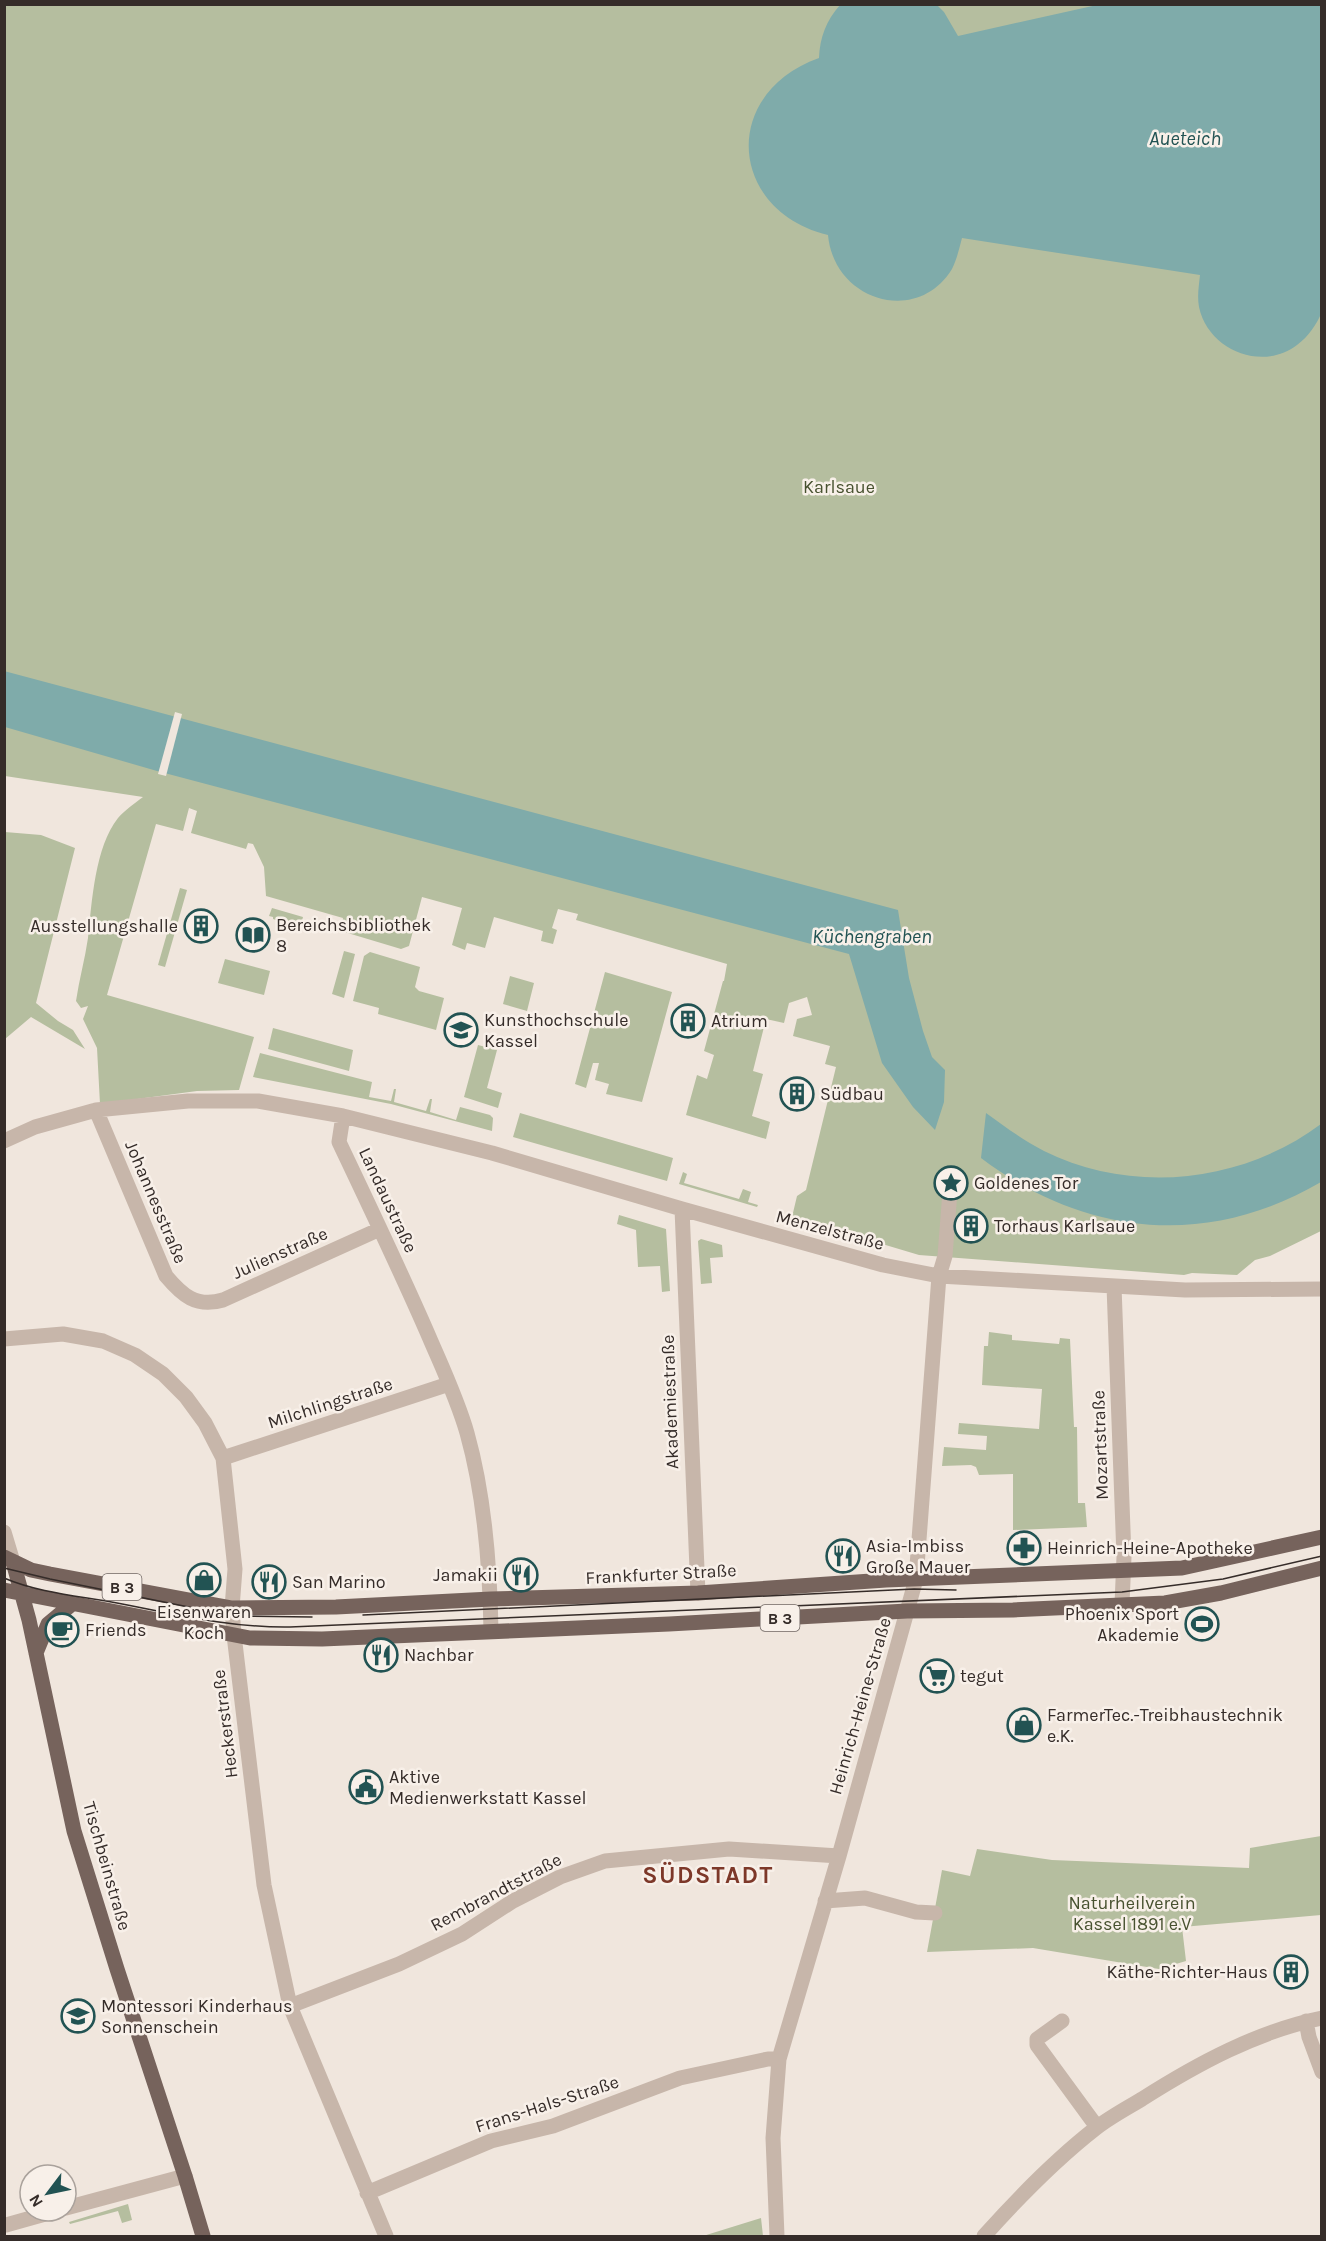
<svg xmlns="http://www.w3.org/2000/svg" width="1326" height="2241" font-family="Karla,sans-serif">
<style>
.green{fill:#b5be9f}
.water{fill:#7fabaa}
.pier{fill:#f0e6dd}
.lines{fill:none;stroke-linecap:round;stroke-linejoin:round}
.minor{stroke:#c7b6aa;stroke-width:15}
.major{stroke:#76635c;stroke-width:15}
.tram{stroke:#352c29;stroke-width:1.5}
.labels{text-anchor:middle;stroke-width:5;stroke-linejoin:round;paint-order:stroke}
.shield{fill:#f8f0e9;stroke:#706763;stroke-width:1.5}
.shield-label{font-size:16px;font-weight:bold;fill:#352c29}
.park-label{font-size:18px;fill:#47512f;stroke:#f8f0e9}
.poi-label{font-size:18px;fill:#352c29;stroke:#f8f0e9;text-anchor:start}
.street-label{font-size:18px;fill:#352c29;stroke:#f8f0e9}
.water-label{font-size:20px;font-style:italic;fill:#225353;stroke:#f8f0e9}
.district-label{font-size:24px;font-weight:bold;letter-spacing:1.5px;fill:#7d3829;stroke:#f8f0e9}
</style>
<rect width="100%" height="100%" fill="#f0e6dd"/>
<path class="green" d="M4 5H1321V1231L1270 1256 1255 1260 1237 1275 1192 1273 1184 1275 919 1255 792 1217 797 1196 806 1190 836 1067 825 1064 830 1046 793 1036 797 1019 812 1015 807 997 789 1003 784 1023 766 1019 753 1071 763 1074 752 1116 770 1122 766 1139 686 1115 697 1075 707 1079 714 1055 704 1051 723 981H724L727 964 576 920 578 914 558 909 552 928 557 930 553 944 541 941 543 931 494 917 485 948 467 943 465 950 452 945 462 908 422 897 409 946 401 949 341 931 343 918 266 896 264 867 253 844 248 843 246 849 191 833 197 811 189 808 183 831 156 824 107 995 254 1037 239 1090 197 1091 100 1104 97 1048 83 1019 88 1006 81 1008 76 1001C79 980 85 959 88 938 92 901 95 847 118 818 125 810 135 803 143 797L5 776Z
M5 832 41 835 75 848 36 1003 58 1021 73 1030 85 1049 31 1017 5 1039Z
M180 888 187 890 165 967 158 965Z
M272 908 303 917 300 928 273 919V917L269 916Z
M344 951 355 954 344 998 332 994Z
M370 952 420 967 415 987 419 991 444 998 436 1030 378 1014 379 1008 353 1001 364 956Z
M225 959 270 971 264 995 218 983Z
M605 972 672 992 642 1102 606 1094 609 1084 595 1080 599 1063H593L586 1088 575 1084Z
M510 976 534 983 527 1011 503 1004Z
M273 1028 353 1050 349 1071 268 1049Z
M478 1045 497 1050 487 1088 502 1093 498 1108 464 1097Z
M260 1053 372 1082 369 1097 391 1101 394 1089H396L394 1102 426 1111 430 1099H432L430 1112 456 1120 460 1107 490 1115 493 1118 492 1131 391 1104 253 1077Z
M520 1113 673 1158 667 1181 513 1137Z
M683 1172 687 1174 684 1183 739 1199 743 1189 751 1192 748 1202 758 1205 757 1207 679 1184Z
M619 1215 666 1229 670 1291 662 1292 660 1266 638 1267 636 1230 617 1224Z
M701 1239 722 1245 723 1257 710 1258 712 1283 701 1284 698 1241Z
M989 1332 1012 1335V1340L1059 1344 1060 1338 1070 1339 1074 1427H1077L1078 1503H1085L1087 1527 1013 1530V1474L979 1475 976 1467 971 1465 942 1466 944 1447 986 1450 987 1436 958 1434 959 1423 1039 1429 1042 1389 982 1385 984 1346H988Z
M1321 1836V1915L1182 1927 1186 1961 1159 1969 1033 1948 927 1952 942 1870 970 1876 977 1849 1052 1860 1249 1868 1250 1848Z
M128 2204 132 2220 122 2223 118 2211 70 2224 69 2222Z
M761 2218 763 2236H703Z"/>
<path class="water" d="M840 5H937L944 12 958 36 1097 5H1321L1322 312C1316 325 1309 336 1297 345 1262 372 1208 350 1199 307 1197 296 1199 285 1200 275L962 238C959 249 957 259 952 269 917 326 834 301 828 235 729 211 719 94 819 58 820 37 826 21 840 5Z
M4 671 898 910 909 978 923 1031 932 1057 945 1070 944 1102 935 1130 913 1107 882 1063 849 954 157 771 5 727Z
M986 1113C1005 1127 1023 1140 1044 1151 1133 1195 1242 1183 1321 1124V1182C1207 1249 1085 1236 981 1158Z"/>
<path class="pier" d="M175 712 182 714 166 776 158 774Z"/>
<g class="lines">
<path class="minor" d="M96 1110 166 1276C182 1295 196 1308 223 1300L380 1229
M343 1116 339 1142C369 1205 399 1268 427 1332 441 1365 457 1398 467 1433 485 1497 490 1566 491 1631
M4 1141 35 1127 96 1110 188 1101H258L343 1116 492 1153 682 1209 883 1265 939 1276 1185 1290 1322 1289
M682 1209 698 1593
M1114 1286 1124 1557 1122 1604
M4 1339 63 1334 103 1341 135 1355 163 1374 186 1397 205 1423 223 1458 235 1569 232 1608 234 1635 264 1885 290 2006 386 2236
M223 1458 449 1384
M4 1532 13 1562
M825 1901 865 1898 916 1912 935 1913
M290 2006 399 1964 462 1934 513 1901 560 1877 605 1861 729 1849 839 1856
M1062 2021 1037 2039V2045L1097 2127
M1306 2021 1309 2037 1322 2072
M367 2193 491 2141 553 2126 680 2078 768 2059H779
M66 2208 185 2176
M6 2225 56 2211
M777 2236 773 2138 779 2059 839 1856 916 1579 939 1276 945 1256 951 1178
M984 2236C1018 2198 1055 2160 1096 2128 1110 2117 1127 2108 1142 2099 1197 2064 1258 2031 1322 2018"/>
<path class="major" d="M4 1557 31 1570 50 1574 232 1608 336 1607 491 1599 698 1593 886 1580 1182 1568 1322 1537
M13 1562 29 1620 74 1831 117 1969 185 2176 203 2236
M4 1590 250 1638 322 1639 669 1624 907 1611 1013 1610 1165 1603 1221 1593 1322 1568
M36 1653 48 1624 72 1604"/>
<path class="tram" d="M4 1568 50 1579 233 1616 312 1617
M4 1578C39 1593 80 1596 117 1603 174 1614 231 1628 290 1627L1122 1592 1223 1579 1322 1556
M363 1615 914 1589 956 1590"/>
</g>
<defs>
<g id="building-ring" transform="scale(1.725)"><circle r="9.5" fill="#f8f0e9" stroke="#225353" stroke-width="1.5"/><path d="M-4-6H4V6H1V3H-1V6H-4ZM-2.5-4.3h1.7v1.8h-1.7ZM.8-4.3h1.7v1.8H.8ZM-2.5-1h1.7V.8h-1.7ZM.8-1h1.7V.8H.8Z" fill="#225353"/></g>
<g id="library-ring" transform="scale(1.725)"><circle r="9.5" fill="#f8f0e9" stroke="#225353" stroke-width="1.5"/><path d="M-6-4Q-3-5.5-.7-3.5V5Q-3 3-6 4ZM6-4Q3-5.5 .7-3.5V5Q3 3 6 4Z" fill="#225353"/></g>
<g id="university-ring" transform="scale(1.725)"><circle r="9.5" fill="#f8f0e9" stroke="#225353" stroke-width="1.5"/><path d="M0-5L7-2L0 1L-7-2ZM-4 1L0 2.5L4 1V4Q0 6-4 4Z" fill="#225353"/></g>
<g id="sight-ring" transform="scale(1.725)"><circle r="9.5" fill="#f8f0e9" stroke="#225353" stroke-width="1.5"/><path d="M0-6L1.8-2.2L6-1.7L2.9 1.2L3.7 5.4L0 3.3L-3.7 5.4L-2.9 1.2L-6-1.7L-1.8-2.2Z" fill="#225353"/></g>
<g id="pharmacy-ring" transform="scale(1.725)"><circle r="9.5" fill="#f8f0e9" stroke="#225353" stroke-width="1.5"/><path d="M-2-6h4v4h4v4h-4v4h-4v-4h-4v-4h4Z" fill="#225353"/></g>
<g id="restaurant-ring" transform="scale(1.725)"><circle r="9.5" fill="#f8f0e9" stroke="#225353" stroke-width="1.5"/><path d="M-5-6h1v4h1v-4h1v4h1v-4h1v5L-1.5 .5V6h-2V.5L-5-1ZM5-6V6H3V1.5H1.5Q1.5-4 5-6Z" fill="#225353"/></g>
<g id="shop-ring" transform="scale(1.725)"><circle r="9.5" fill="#f8f0e9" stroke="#225353" stroke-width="1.5"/><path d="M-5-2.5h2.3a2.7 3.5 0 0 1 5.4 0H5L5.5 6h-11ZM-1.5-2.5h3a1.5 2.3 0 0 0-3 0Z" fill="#225353"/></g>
<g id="stadium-ring" transform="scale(1.725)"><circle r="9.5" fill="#f8f0e9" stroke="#225353" stroke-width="1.5"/><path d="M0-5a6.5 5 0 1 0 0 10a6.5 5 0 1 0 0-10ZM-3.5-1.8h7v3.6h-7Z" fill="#225353"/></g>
<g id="cafe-ring" transform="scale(1.725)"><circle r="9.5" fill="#f8f0e9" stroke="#225353" stroke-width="1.5"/><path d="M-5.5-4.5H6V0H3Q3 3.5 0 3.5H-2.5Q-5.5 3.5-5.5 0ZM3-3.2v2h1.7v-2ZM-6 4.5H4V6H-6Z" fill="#225353"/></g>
<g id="supermarket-ring" transform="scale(1.725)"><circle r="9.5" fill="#f8f0e9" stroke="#225353" stroke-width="1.5"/><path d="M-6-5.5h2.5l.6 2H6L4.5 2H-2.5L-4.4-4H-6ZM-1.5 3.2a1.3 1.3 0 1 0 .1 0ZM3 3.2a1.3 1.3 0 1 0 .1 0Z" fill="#225353"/></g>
<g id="civic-ring" transform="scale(1.725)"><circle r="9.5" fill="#f8f0e9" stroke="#225353" stroke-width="1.5"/><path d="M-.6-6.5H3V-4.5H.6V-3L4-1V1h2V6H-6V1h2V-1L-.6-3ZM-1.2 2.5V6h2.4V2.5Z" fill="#225353"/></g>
<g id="school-ring" transform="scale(1.725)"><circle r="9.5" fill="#f8f0e9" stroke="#225353" stroke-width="1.5"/><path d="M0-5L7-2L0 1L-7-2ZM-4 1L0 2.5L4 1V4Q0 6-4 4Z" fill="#225353"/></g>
</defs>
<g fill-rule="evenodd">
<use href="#building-ring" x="201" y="926"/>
<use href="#library-ring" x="253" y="935"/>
<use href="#building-ring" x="688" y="1021"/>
<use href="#university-ring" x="461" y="1030"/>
<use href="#building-ring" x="797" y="1094"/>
<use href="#sight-ring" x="951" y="1183"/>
<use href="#building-ring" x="971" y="1226"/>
<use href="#pharmacy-ring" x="1024" y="1548"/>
<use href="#restaurant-ring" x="843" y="1556"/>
<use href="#restaurant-ring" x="521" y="1575"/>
<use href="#shop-ring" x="204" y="1580"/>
<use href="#restaurant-ring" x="269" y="1582"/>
<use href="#stadium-ring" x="1202" y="1624"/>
<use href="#cafe-ring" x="62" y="1630"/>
<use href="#restaurant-ring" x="381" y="1655"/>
<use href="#supermarket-ring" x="937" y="1676"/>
<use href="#shop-ring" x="1024" y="1725"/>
<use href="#civic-ring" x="366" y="1787"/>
<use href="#building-ring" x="1291" y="1972"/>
<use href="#school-ring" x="78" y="2016"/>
</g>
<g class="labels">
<g class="shield">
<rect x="102.5" y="1574" width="39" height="26" rx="4.5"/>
<rect x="760.5" y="1605" width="39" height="26" rx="4.5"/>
</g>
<g class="shield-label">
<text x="122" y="1593">B 3</text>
<text x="780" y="1624">B 3</text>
</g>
<g class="park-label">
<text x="839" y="493">Karlsaue</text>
<text x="1132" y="1909">Naturheilverein<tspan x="1132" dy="21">Kassel 1891 e.V</tspan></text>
</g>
<g class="poi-label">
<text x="276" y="931">Bereichsbibliothek<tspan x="276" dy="21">8</tspan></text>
<text x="178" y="932" text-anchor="end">Ausstellungshalle</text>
<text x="484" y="1026">Kunsthochschule<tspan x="484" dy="21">Kassel</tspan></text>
<text x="711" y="1027">Atrium</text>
<text x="820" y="1100">Südbau</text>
<text x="974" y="1189">Goldenes Tor</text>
<text x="994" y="1232">Torhaus Karlsaue</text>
<text x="866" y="1552">Asia-Imbiss<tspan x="866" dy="21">Große Mauer</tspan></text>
<text x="1047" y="1554">Heinrich-Heine-Apotheke</text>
<text x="498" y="1581" text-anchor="end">Jamakii</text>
<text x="292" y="1588">San Marino</text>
<text x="204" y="1618" text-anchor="middle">Eisenwaren<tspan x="204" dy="21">Koch</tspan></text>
<text x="1179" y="1620" text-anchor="end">Phoenix Sport<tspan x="1179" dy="21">Akademie</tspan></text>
<text x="85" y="1636">Friends</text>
<text x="404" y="1661">Nachbar</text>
<text x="960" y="1682">tegut</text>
<text x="1047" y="1721">FarmerTec.-Treibhaustechnik<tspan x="1047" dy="21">e.K.</tspan></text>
<text x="389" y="1783">Aktive<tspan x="389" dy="21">Medienwerkstatt Kassel</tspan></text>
<text x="1268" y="1978" text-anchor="end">Käthe-Richter-Haus</text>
<text x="101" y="2012">Montessori Kinderhaus<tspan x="101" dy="21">Sonnenschein</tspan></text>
</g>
<g class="street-label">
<text transform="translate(388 1200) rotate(65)" y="6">Landaustraße</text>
<text transform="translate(156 1202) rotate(67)" y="6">Johannesstraße</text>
<text transform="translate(830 1230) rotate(15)" y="6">Menzelstraße</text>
<text transform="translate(280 1253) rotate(-24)" y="6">Julienstraße</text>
<text transform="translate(670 1402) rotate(-92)" y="6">Akademiestraße</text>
<text transform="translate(330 1403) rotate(-18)" y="6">Milchlingstraße</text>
<text transform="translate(1100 1445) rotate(-92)" y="6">Mozartstraße</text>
<text transform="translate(661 1574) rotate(-3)" y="6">Frankfurter Straße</text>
<text transform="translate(860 1706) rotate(-74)" y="6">Heinrich-Heine-Straße</text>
<text transform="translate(225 1724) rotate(-97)" y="6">Heckerstraße</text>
<text transform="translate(107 1866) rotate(74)" y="6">Tischbeinstraße</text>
<text transform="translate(496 1892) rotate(-28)" y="6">Rembrandtstraße</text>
<text transform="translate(547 2104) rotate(-18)" y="6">Frans-Hals-Straße</text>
</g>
<g class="water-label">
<text x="1185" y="145">Aueteich</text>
<text x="872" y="943">Küchengraben</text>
</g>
<g class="district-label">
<text x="708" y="1883">SÜDSTADT</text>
</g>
</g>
<rect width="1326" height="2241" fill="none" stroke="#352c29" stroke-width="12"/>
<g transform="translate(48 2193) rotate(238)"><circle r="28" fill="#f8f0e9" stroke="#aaa29c" stroke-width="1.5"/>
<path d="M0-4.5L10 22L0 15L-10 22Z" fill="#225353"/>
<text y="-9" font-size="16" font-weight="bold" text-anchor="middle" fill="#352c29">N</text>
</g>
</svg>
